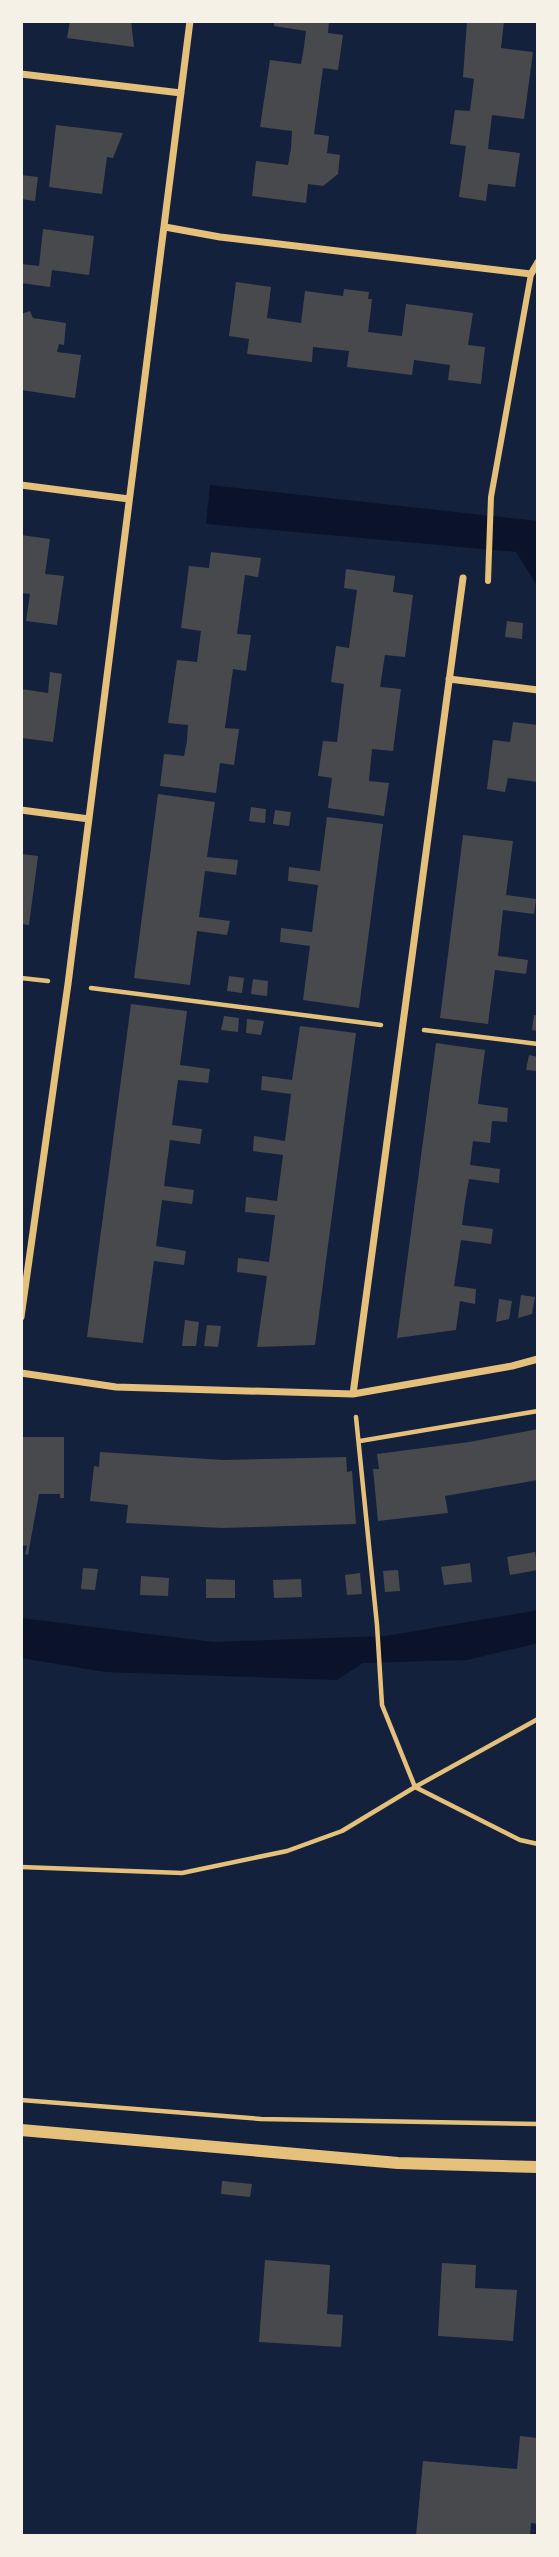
<svg xmlns="http://www.w3.org/2000/svg" width="559" height="2557" font-family="Manrope,sans-serif">
<style>
.water{fill:#0b132b}
.building{fill:#48494c}
.lines{fill:none;stroke-linecap:round;stroke-linejoin:round}
.path{stroke:#e5c07b;stroke-width:4.5}
.pedestrian{stroke:#e5c07b;stroke-width:6}
.minor{stroke:#e5c07b;stroke-width:7}
.tertiary{stroke:#e5c07b;stroke-width:12}
</style>
<rect width="100%" height="100%" fill="#14213d"/>
<path class="water" d="M210 485 538 521V587L516 552 206 524Z
M538 1610V1643L467 1660 363 1663 337 1680 105 1672 21 1658V1618L214 1642 386 1636Z"/>
<path class="building" d="M70 21H131L134 47 67 38Z
M274 21H329L328 33 343 35 338 70 323 68 314 134 329 136 327 153 340 155 338 174 323 186 308 184 306 203 252 196 256 161 288 165 291 148 292 131 260 127 270 60 301 64 304 47 306 31 274 26Z
M467 21H504L501 48 533 52 524 119 492 115 490 131 488 149 520 153 515 187 488 184 486 201 459 197 466 146 450 144 455 110 470 111 474 79 463 77Z
M56 125 123 133 113 158 107 157 102 194 49 187Z
M21 175 38 177 35 201 21 199Z
M43 229 94 236 89 275 52 270 50 287 21 283V264L39 266Z
M236 282 271 287 267 318 301 323 305 291 343 296 344 289 369 292 368 299H372L368 332 402 336 406 304 473 313 468 345 485 347 481 384 448 380 450 365 414 360 412 375 347 367 349 351 313 347 312 362 247 354 249 339 229 336Z
M30 311 33 318 66 323 64 345 59 344 57 352 81 355 75 398 21 390V314Z
M21 535 50 539 45 574 64 576 57 625 26 621 30 594 21 593Z
M211 552 261 558 258 577 245 575 237 634 251 635 246 671 233 669 225 728 239 729 234 765 220 763 216 793 160 786 164 754 184 756 187 741 188 725 168 723 177 660 197 662 199 646 201 631 181 628 189 566 209 568Z
M346 569 395 576 393 592 413 595 405 657 385 655 380 687 401 689 393 751 372 749 369 781 389 783 384 816 328 808 332 778 318 776 323 741 337 742 344 684 331 682 336 646 349 648 357 590 344 588Z
M507 621 523 623 522 639 505 637Z
M50 672 62 674 53 742 21 738V689L48 693Z
M513 722 538 725V782L508 778 505 792 487 789 493 740 510 742Z
M158 794 215 802 207 857 238 860 236 875 205 871 199 917 230 921 227 935 197 931 190 985 134 978Z
M251 807 266 809 265 823 249 821Z
M275 810 291 812 289 826 273 824Z
M327 817 383 824 359 1008 303 1000 310 946 280 942 281 928 312 932 318 885 288 881 289 867 320 871Z
M463 835 513 841 506 895 536 899 534 914 503 910 498 956 528 960 526 974 495 970 488 1024 440 1018Z
M21 854 38 856 29 925 21 924Z
M229 976 244 978 242 993 227 991Z
M253 979 268 981 267 996 251 994Z
M131 1004 187 1011 180 1065 210 1069 208 1083 178 1080 172 1125 202 1129 200 1144 170 1140 164 1186 194 1190 192 1204 162 1200 156 1246 186 1251 184 1265 154 1261 143 1343 87 1337Z
M534 1015 538 1016V1031L532 1030Z
M224 1016 239 1018 238 1032 221 1030Z
M247 1019 264 1021 261 1035 246 1033Z
M300 1026 356 1033 324 1276 315 1345 257 1347 267 1276 237 1272 238 1258 269 1262 275 1215 245 1212 246 1197 277 1201 283 1155 253 1151 254 1136 285 1141 291 1094 261 1090 262 1076 292 1080Z
M436 1043 485 1050 478 1104 508 1108 507 1122 492 1121 490 1143 473 1141 470 1165 500 1169 499 1183 469 1179 465 1202 462 1225 493 1229 491 1244 461 1240 454 1286 476 1289 475 1304 460 1301 456 1330 397 1338Z
M529 1055 538 1057V1071L526 1070Z
M521 1295 535 1297 532 1314 518 1318Z
M499 1299 512 1301 509 1319 496 1322Z
M185 1320 199 1322 196 1346H182Z
M207 1325 221 1326 218 1347 204 1346Z
M538 1429V1480L445 1496 448 1513 378 1521 373 1469H379L377 1454 469 1442Z
M21 1437H64V1498H60V1494H39L28 1555 25 1554 27 1546 21 1545Z
M100 1452 223 1460 346 1457 347 1472 352 1471 356 1524 222 1528 126 1523 128 1505 90 1501 94 1466 99 1467Z
M535 1552 538 1570 510 1575 507 1557Z
M470 1563 472 1582 444 1585 441 1567Z
M83 1568 98 1569 95 1590 81 1589Z
M398 1570 400 1591 385 1592 383 1571Z
M360 1573 362 1594 347 1595 345 1575Z
M141 1576 169 1578 168 1596 140 1595Z
M206 1579 235 1580V1598H206Z
M301 1579 302 1597 274 1598 273 1580Z
M222 2181 252 2184 250 2197 221 2194Z
M265 2260 330 2265 327 2314 343 2315 341 2347 259 2342Z
M442 2263 476 2265 475 2288 517 2290 513 2341 438 2336Z
M520 2436 538 2438V2524L531 2523 530 2536H416L423 2461 517 2469Z"/>
<g class="lines">
<path class="path" d="M21 978 48 981
M91 988 381 1025
M424 1030 538 1044
M356 1417 377 1625 382 1705 415 1787 520 1840 538 1844
M360 1441 538 1411
M21 1867 182 1873 287 1851 342 1831 415 1787 538 1719
M21 2100 261 2119 538 2124"/>
<path class="pedestrian" d="M488 581 491 497 531 274"/>
<path class="minor" d="M21 74 181 93
M165 227 220 237 531 274 538 262
M21 485 129 499
M449 679 538 690
M21 810 89 819
M21 1317 68 984 190 21
M21 1373 116 1387 353 1394 512 1366 538 1359
M353 1394 463 578"/>
<path class="tertiary" d="M21 2130 398 2163 538 2167"/>
</g>
<rect width="559" height="2557" fill="none" stroke="#f6f1e7" stroke-width="46"/>
</svg>
